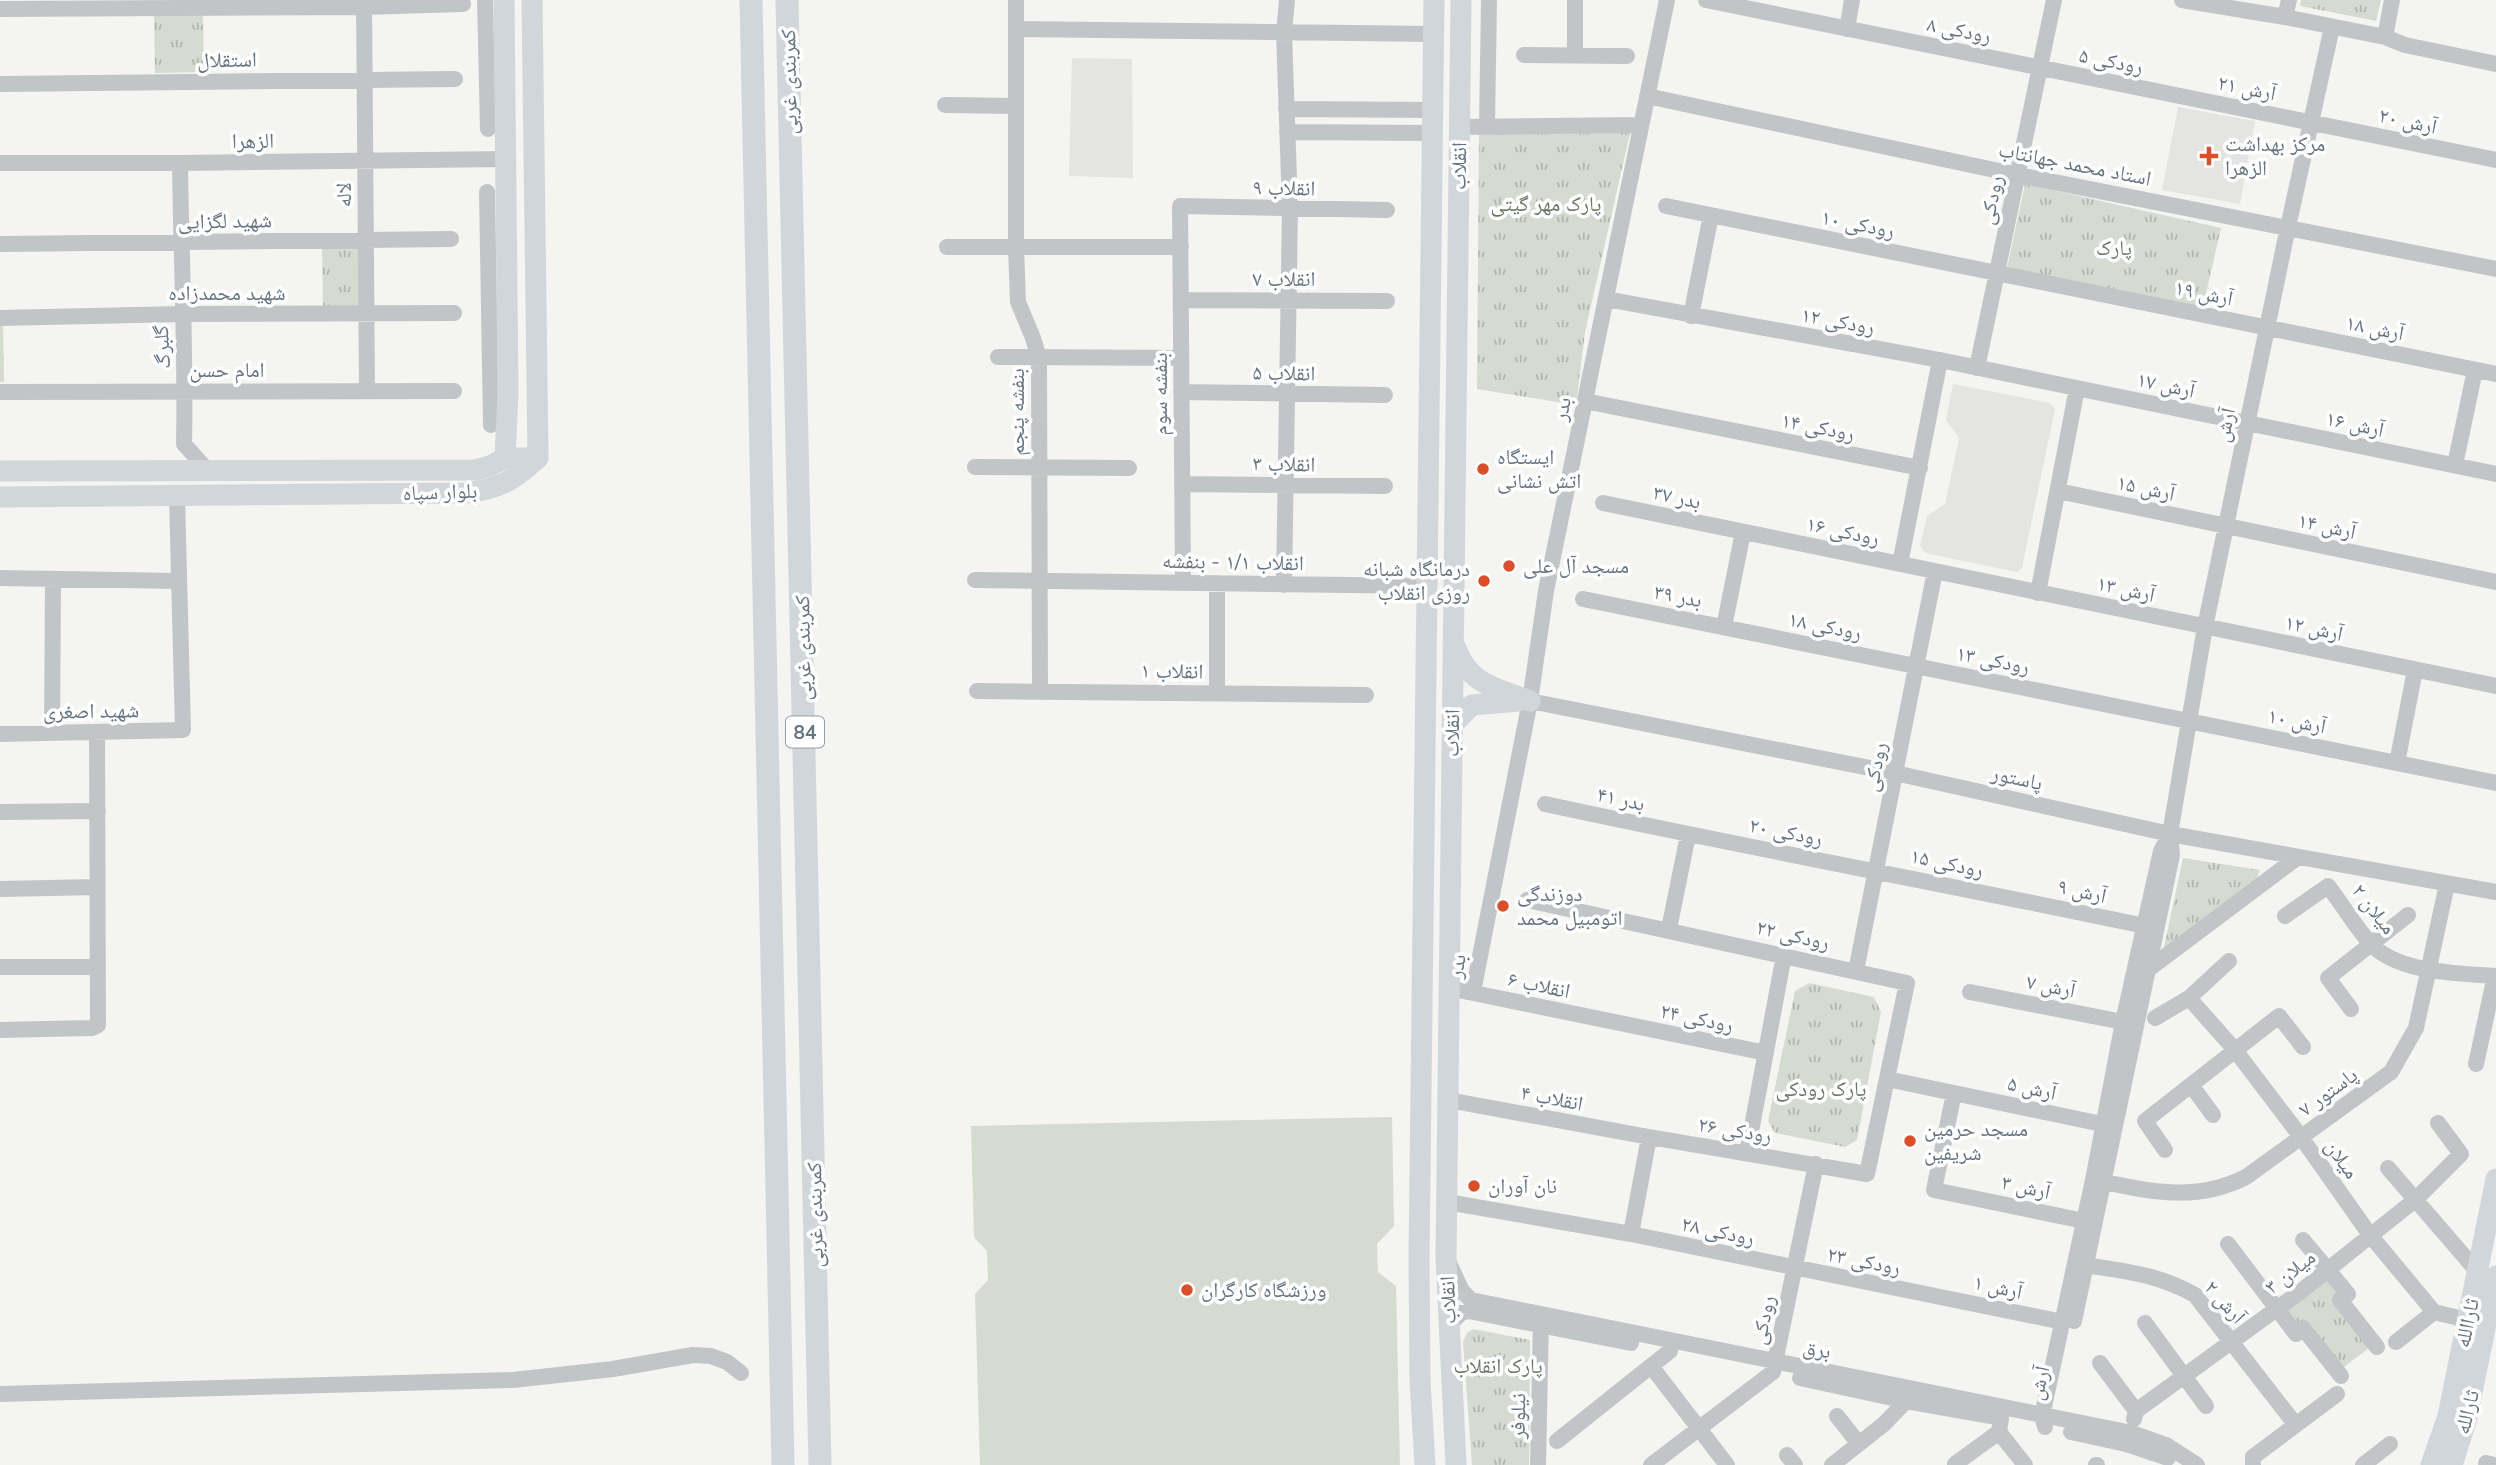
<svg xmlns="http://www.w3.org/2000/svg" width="2496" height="1465" font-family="Mulish,'Noto Naskh Arabic',sans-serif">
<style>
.built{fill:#e4e5e3}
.grass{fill:url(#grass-tufts)}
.pitch{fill:#d5dbd1}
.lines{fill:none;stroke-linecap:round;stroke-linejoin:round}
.minor{stroke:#c2c5c8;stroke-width:16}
.major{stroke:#d1d6da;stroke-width:21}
.highway{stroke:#d1d6da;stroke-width:23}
.poi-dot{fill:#dc4e28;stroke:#fff;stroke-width:2.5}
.labels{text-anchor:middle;stroke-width:7;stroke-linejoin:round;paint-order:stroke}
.shield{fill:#fff;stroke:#929ea6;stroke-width:2}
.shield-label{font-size:19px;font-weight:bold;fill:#647480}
.street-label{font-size:21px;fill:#647480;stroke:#fff}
.poi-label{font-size:21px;fill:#647480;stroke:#fff;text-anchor:start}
.park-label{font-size:21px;fill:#677762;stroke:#fff}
</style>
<defs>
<pattern id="grass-tufts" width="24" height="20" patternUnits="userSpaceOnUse" patternTransform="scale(1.75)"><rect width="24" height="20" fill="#d5dbd1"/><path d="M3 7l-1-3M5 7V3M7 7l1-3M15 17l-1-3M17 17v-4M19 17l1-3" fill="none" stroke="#b0b6af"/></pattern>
</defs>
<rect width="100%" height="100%" fill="#f4f4f0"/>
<path class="built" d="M1072 58 1132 59 1133 178 1069 176Z
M2178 107 2255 121 2240 204 2162 190Z
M1953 384 2050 403 2055 409 2022 568 2017 572 1925 553 1920 546 1927 516 1945 504 1959 438 1946 420Z"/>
<path class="grass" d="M2301 0H2381L2376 21 2300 6Z
M203 15 204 72 155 73 154 16Z
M1630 133 1585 332 1576 405 1477 389 1479 134Z
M2025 184 2221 228 2202 311 2007 268Z
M322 247H363L364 308H323Z
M0 321H3L4 382H0Z
M2183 858 2260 870 2253 889 2167 952 2164 947Z
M1809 983 1874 997 1881 1012 1857 1140 1845 1147 1775 1133 1768 1121 1795 991Z
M2328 1276 2369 1348 2340 1370 2297 1326 2285 1309Z
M1473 1329 1530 1340 1529 1465H1472L1463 1342 1467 1333Z"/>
<path class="pitch" d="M1392 1117 1394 1226 1377 1244 1378 1272 1396 1286 1400 1465H980L975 1294 988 1280 987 1251 974 1237 971 1126Z"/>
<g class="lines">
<path class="minor" d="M364 0 367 390
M485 0 488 129
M1016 0V247L1018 302 1033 338 1039 358 1040 691
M1575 0V55
M1706 0 2496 160
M2182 0 2285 17
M2289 0 2285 17 2385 37 2392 0
M0 9 364 7 463 4
M1016 29 1433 34
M1847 29 1852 0
M2385 37 2405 45 2496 64
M1524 55 1627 56
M0 84 455 79
M1647 96 2018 175 2496 269
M945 105 1016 106
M1286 109 1432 110
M1459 127 1641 125
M1487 127 1489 0
M1287 132 1432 133
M0 163H180L506 159
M180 163C181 257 186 351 184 444
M487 192 491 425
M1666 206 2496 374
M0 244 451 239
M947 247H1181
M1606 299 1940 360 2496 474
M1181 300 1387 301
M1691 316 1711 215
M0 318 182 314 454 313
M998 357 1181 358
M1977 368 2054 0
M0 392 454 391
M1181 392 1385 395
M1585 401 1920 468
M184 444 208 471
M2455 465 2475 370
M975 467 1129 468
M1182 484 1385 486
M2058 491 2496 582
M1603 503 2496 686
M1900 564 1940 360
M0 578 179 581
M975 580 1427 586
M1183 582 1180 206 1387 210
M1217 583V693
M1284 585 1290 209 1284 32 1287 0
M2038 593 2077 388
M1583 599 2496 783
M1724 627 1743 532
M977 691 1366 695
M1530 701 1895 773 2170 834 2496 892
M52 733 53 579
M0 734 183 730 177 497
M2397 763 2415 670
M1545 804C1744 847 1945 884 2145 926
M0 812 98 811
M0 889 97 887
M2285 916 2328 886C2342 904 2355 926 2370 943 2397 973 2457 973 2495 976L2476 1064
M1669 929 1688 835
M0 967H98
M2150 968 2298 857
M1856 971 1935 571
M1449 988 1766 1053
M1473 992 1530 701 1546 591 1667 0
M1970 992 2123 1022
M2189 998 2235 1050 2301 1137 2370 1235 2434 1312
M2351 1009 2328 978 2408 915
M2155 1018 2189 998 2229 961
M0 1030 92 1028 98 1025 97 732
M1887 1079 2102 1124
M2191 1085 2213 1115
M1954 1093 1934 1190 2084 1221
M1448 1100 1649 1137 1867 1174 1907 983 1527 900
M2165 1150 2145 1121 2279 1016 2303 1047
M1747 1153 1784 955
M2388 1168 2477 1271
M2094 1180C2148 1191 2195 1203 2246 1177L2391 1072 2416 1028 2447 884
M1447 1202 1631 1234 2063 1322
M1631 1234 1649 1137
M2303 1240 2348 1294 2340 1300 2377 1347
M2228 1244 2296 1334 2303 1328 2341 1376
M1449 1263 1462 1291 1471 1300 2132 1433 2166 1445 2197 1465
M2079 1264C2122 1271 2156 1273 2195 1295L2295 1424
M2434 1312 2467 1320
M2074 1321 2172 855 2170 834
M2145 1323 2206 1406
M1449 1325 1461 1313 1469 1311 1631 1343
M2396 1342 2434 1312
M2100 1363 2136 1411 2134 1419
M1651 1366 1670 1351
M1800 1378 1906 1401 1991 1416
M0 1394 513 1380 613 1369 693 1355 711 1356 727 1362 741 1373
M2136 1411 2300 1292 2415 1200 2461 1154 2438 1123
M1837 1416 1859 1444
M2045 1427 2042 1416 2093 1180 2123 1022 2161 851 2170 834 2205 627 2288 227 2332 27
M1999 1432 2025 1465
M2071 1432 2126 1444 2168 1458
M1557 1441 1651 1366 1727 1465
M1787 1455 1795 1465
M2486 1463 2494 1465
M1955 1464 1999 1432 2001 1418
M1538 1465 1541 1317
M1651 1465 1773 1372 1816 1164
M1832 1465 1884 1424 1906 1401
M2096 1465H2097
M2253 1465V1457L2337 1394
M2363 1465 2390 1444"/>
<path class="major" d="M504 0 508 393 505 458
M0 471 475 470 490 466 505 458H538
M0 497 465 493C499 489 513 481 538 458L532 0
M1456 648C1469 685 1497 688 1530 701
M1452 725 1472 705 1519 701
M1425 1465 1420 1381 1419 1258 1434 0
M1456 1465 1446 1257 1461 0
M2431 1465 2448 1416 2496 1179
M2452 1465 2466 1421 2496 1276"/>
<path class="highway" d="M751 0 783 1465
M787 0 820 1465"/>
</g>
<g class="poi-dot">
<path d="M2205.5 145.5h7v7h7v7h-7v7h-7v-7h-7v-7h7z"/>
<circle cx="1483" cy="469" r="7"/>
<circle cx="1509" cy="566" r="7"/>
<circle cx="1484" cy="581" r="7"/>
<circle cx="1503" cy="906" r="7"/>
<circle cx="1910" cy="1141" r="7"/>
<circle cx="1474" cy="1186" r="7"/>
<circle cx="1187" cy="1290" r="7"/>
</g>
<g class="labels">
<rect class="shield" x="786" y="716.5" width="38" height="31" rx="5"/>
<g class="shield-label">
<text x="805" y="739">84</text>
</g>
<g class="street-label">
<text transform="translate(1959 30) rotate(11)" y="7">رودکی ۸</text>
<text transform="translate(227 60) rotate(-1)" y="7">استقلال</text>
<text transform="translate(2111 61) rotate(11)" y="7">رودکی ۵</text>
<text transform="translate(789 82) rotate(-91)" y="7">کمربندی غربی</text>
<text transform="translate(2247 88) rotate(11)" y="7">آرش ۲۱</text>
<text transform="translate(2408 121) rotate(12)" y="7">آرش ۲۰</text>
<text transform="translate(253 141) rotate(-1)" y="7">الزهرا</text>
<text transform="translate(2075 164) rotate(11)" y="7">استاد محمد جهانتاب</text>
<text transform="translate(1459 166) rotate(-89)" y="7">انقلاب</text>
<text transform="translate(1284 188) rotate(1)" y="7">انقلاب ۹</text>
<text transform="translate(344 195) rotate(-91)" y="7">لاله</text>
<text transform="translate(1991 200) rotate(-78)" y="7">رودکی</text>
<text transform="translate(225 221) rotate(-1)" y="7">شهید لگزایی</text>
<text transform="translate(1858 224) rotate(11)" y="7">رودکی ۱۰</text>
<text x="1284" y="286">انقلاب ۷</text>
<text x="227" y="300">شهید محمدزاده</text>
<text transform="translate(2204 293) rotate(11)" y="7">آرش ۱۹</text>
<text transform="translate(1838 321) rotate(10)" y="7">رودکی ۱۲</text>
<text transform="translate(2375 328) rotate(11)" y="7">آرش ۱۸</text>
<text transform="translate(162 347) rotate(-93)" y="7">گلبرگ</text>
<text x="227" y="377">امام حسن</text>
<text transform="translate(1284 373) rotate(1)" y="7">انقلاب ۵</text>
<text transform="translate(2166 385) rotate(12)" y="7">آرش ۱۷</text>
<text transform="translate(1160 394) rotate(-90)" y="7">بنفشه سوم</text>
<text transform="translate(1562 409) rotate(-78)" y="7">بدر</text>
<text transform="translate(1017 412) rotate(-90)" y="7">بنفشه پنجم</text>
<text transform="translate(2355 424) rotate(12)" y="7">آرش ۱۶</text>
<text transform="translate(2225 425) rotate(-78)" y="7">آرش</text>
<text transform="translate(1818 427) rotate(11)" y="7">رودکی ۱۴</text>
<text transform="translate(1284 464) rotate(1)" y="7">انقلاب ۳</text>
<text transform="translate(2146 488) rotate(12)" y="7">آرش ۱۵</text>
<text transform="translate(440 492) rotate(-2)" y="7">بلوار سپاه</text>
<text transform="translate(1677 497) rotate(12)" y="7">بدر ۳۷</text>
<text transform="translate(2327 526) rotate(12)" y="7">آرش ۱۴</text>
<text transform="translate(1843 531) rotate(12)" y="7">رودکی ۱۶</text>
<text transform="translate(1233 562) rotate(1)" y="7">انقلاب ۱/۱ - بنفشه</text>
<text transform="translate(2126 589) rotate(12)" y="7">آرش ۱۳</text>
<text transform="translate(1678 596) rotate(11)" y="7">بدر ۳۹</text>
<text transform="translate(1825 626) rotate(11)" y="7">رودکی ۱۸</text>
<text transform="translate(2314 628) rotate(12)" y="7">آرش ۱۲</text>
<text transform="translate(803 648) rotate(-91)" y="7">کمربندی غربی</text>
<text transform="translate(1993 660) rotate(11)" y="7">رودکی ۱۳</text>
<text transform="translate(1172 671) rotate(1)" y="7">انقلاب ۱</text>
<text transform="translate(91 711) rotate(-1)" y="7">شهید اصغری</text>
<text transform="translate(2297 721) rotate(11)" y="7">آرش ۱۰</text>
<text transform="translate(1452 733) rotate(-89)" y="7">انقلاب</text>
<text transform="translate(1875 767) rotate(-79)" y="7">رودکی</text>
<text transform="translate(2017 778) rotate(12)" y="7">پاستور</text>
<text transform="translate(1621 799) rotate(12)" y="7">بدر ۴۱</text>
<text transform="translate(1786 832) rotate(11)" y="7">رودکی ۲۰</text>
<text transform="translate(1947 863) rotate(12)" y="7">رودکی ۱۵</text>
<text transform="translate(2082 891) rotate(12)" y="7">آرش ۹</text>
<text transform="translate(2374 909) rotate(52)" y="7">میلان ۲</text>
<text transform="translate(1793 935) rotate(13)" y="7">رودکی ۲۲</text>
<text transform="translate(1457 966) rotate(-79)" y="7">بدر</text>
<text transform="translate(1539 985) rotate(12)" y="7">انقلاب ۶</text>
<text transform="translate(2051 986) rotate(11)" y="7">آرش ۷</text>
<text transform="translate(1697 1018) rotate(12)" y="7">رودکی ۲۴</text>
<text transform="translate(2032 1088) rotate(12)" y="7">آرش ۵</text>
<text transform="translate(2328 1092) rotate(-36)" y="7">پاستور ۷</text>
<text transform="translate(1552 1098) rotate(11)" y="7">انقلاب ۴</text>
<text transform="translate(1735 1130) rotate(9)" y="7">رودکی ۲۶</text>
<text transform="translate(2342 1159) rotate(55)" y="7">میلان</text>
<text transform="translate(2026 1187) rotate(12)" y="7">آرش ۳</text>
<text transform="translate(815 1215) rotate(-91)" y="7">کمربندی غربی</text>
<text transform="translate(1718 1231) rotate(12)" y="7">رودکی ۲۸</text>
<text transform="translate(1864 1261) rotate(11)" y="7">رودکی ۲۳</text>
<text transform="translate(2290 1272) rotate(-38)" y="7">میلان ۳</text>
<text transform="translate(1998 1287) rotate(12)" y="7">آرش ۱</text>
<text transform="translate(1448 1300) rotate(-92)" y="7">انقلاب</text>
<text transform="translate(2225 1302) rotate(48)" y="7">آرش ۲</text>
<text transform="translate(1763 1320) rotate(-78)" y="7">رودکی</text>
<text transform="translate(2467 1323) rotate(-78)" y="7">ثاراالله</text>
<text transform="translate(1817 1349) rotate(11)" y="7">برق</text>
<text transform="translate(2039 1383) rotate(-77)" y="7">آرش</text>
<text transform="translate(2467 1412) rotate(-76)" y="7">ثارالله</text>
<text transform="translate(1518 1416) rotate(-89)" y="7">نیلوفر</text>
</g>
<g class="poi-label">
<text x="2225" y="151">مرکز بهداشت<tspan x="2225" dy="24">الزهرا</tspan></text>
<text x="1497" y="464">ایستگاه<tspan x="1497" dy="24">اتش نشانی</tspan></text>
<text x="1523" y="573">مسجد آل علی</text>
<text x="1470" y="576" text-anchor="end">درمانگاه شبانه<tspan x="1470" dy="24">روزی انقلاب</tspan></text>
<text x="1517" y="901">دوزندگی<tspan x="1517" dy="24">اتومبیل محمد</tspan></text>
<text x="1924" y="1136">مسجد حرمین<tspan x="1924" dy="24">شریفین</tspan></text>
<text x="1488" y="1193">نان آوران</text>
<text x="1201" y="1297">ورزشگاه کارگران</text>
</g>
<g class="park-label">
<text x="1546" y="211">پارک مهر گیتی</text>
<text x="2114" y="255">پارک</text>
<text x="1821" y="1096">پارک رودکی</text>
<text x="1498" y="1373">پارک انقلاب</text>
</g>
</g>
</svg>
